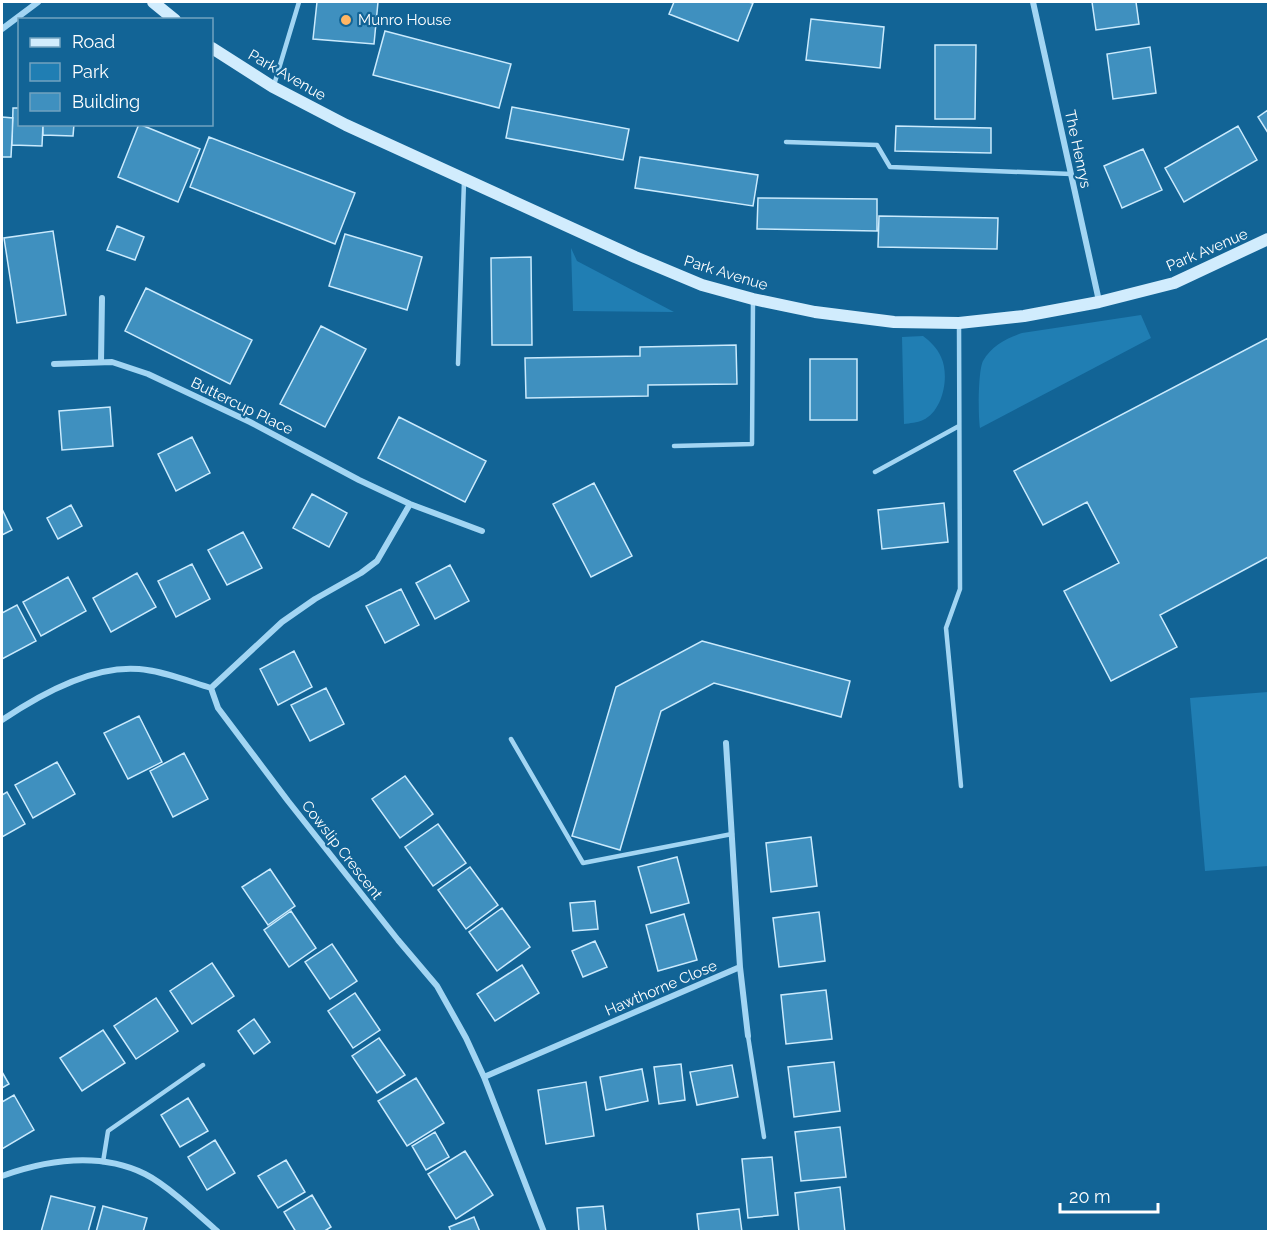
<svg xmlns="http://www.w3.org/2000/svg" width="1270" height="1233" font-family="Raleway,sans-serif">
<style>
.green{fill:#207eb3}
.building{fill:#3f90bf;stroke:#caeafd;stroke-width:1.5}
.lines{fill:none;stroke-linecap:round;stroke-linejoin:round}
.lane{stroke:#a2d5f3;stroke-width:4.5}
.street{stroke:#a2d5f3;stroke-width:6}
.secondary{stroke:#d1ecfd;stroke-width:12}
.poi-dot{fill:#ffb664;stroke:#126496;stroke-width:2}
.labels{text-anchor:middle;stroke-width:4.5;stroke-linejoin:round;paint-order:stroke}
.poi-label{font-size:15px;fill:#fff;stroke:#126496;text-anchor:start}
.street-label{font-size:15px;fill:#fff;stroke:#126496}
</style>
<rect width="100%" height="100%" fill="#126496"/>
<path class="green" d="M571 248 577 261 674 312 573 311Z
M1141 315 1151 338 980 428C978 416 978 371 983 361 991 346 1007 338 1022 333Z
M923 336C931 342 937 348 941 357 950 376 943 411 923 420 917 423 910 423 904 424L902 337Z
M1268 692V866L1205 871 1190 698Z"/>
<path class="building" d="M317 2H378L374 44 313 39Z
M674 2H748L753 3 738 41 669 14Z
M1092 2H1136L1139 24 1096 30Z
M811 19 884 27 880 68 806 60Z
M385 31 511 64 499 108 373 75Z
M935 45H976L975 119H935Z
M1150 47 1156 93 1113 99 1107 54Z
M512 107 629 129 623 160 506 138Z
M13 108H20V124H43L42 146 12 145Z
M1268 110V133L1258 117Z
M2 117 13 118 11 157H2Z
M43 124H74L73 136 43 135Z
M139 124 200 149 178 202 118 177Z
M896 126 991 128V153L895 151Z
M1238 126 1257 160 1184 202 1165 168Z
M209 137 355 193 335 244 190 187Z
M1143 149 1162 190 1122 208 1104 166Z
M640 157 758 175 753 206 635 188Z
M758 198 877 199V231L757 229Z
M879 216 998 218 997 249 878 247Z
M117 226 144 237 135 260 107 250Z
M53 231 66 315 17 323 4 238Z
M345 234 422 257 407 310 329 286Z
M531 257 532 345H492L491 258Z
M146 288 252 340 230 384 125 331Z
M321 326 366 349 325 427 280 404Z
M1268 338V557L1160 615 1177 647 1111 681 1064 591 1119 563 1087 502 1043 525 1014 471Z
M736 345 737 384 648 385V396L526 398 525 358 640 356V347Z
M810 359H857V420H810Z
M110 407 113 446 62 450 59 411Z
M399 417 486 461 465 502 378 458Z
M192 437 210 473 176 491 158 454Z
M594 483 632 556 591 577 553 504Z
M312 494 347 513 329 547 293 528Z
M944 503 948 542 882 549 878 510Z
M71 505 82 526 58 539 47 518Z
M2 509 12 530 2 535Z
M243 532 262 568 227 585 208 550Z
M192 564 210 599 176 617 158 581Z
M450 565 469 601 435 619 416 583Z
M137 573 156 607 111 632 93 598Z
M68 577 86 611 41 636 23 602Z
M401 589 419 625 385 643 366 606Z
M17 605 36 641 2 659V613Z
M702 641 850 681 841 717 714 683 661 711 620 850 572 836 616 687Z
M294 651 312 687 278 705 260 669Z
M326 688 344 724 310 741 291 705Z
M139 716 162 762 128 779 104 733Z
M184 753 208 799 173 817 150 771Z
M57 762 75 794 33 818 15 785Z
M405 776 433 814 400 838 372 799Z
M7 792 25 824 2 837V795Z
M438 824 466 863 433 886 405 847Z
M811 837 817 886 771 892 766 843Z
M677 857 689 903 651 913 638 867Z
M470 867 498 905 466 929 438 890Z
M270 869 295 906 268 925 242 887Z
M595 901 598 929 573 931 570 903Z
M502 908 530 947 497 971 469 932Z
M291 911 316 948 289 967 264 930Z
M819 912 825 961 779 967 773 918Z
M684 914 697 960 658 971 646 925Z
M595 941 607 967 583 977 572 951Z
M332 944 357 981 330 999 305 962Z
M212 963 234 996 192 1024 170 991Z
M522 965 539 993 495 1021 477 994Z
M826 990 832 1039 786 1044 781 995Z
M355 993 380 1030 353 1048 328 1011Z
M156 998 178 1031 136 1059 114 1026Z
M254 1019 270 1042 254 1054 238 1031Z
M103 1030 125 1063 82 1091 60 1058Z
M379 1038 405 1075 377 1093 352 1056Z
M834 1062 840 1111 794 1117 788 1067Z
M681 1064 685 1100 659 1104 654 1067Z
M732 1065 738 1097 697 1105 690 1072Z
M642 1069 648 1101 606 1110 600 1077Z
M2 1072 9 1084 2 1088Z
M416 1078 444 1123 407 1146 378 1101Z
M586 1082 594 1136 546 1144 538 1090Z
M14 1095 34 1130 2 1149V1102Z
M188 1098 208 1131 180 1147 161 1115Z
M840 1127 846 1177 801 1181 795 1132Z
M435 1132 449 1157 426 1170 412 1146Z
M215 1140 235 1173 207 1190 188 1157Z
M465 1151 493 1195 456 1219 428 1174Z
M772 1157 778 1215 748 1218 742 1159Z
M286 1160 305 1192 278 1208 258 1176Z
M840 1187 845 1232H799L795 1193Z
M312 1195 331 1227 323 1232H296L284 1212Z
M51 1196 95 1207 88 1232H41Z
M103 1206 147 1218 143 1232H96Z
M603 1206 606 1232H579L577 1208Z
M739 1209 742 1232H699L697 1214Z
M474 1217 480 1232H451L449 1227Z"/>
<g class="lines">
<path class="lane" d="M274 85 299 2
M786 142 877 145 890 167 1071 174
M959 323 960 589 946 628 961 786
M458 364 464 181
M674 446 752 444 753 299
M875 472 959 426
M511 739 583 863 732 834
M748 1036 764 1137
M103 1162 108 1131 203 1065"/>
<path class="street" d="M1033 2 1099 301
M2 29 38 2
M101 362 102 298
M54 364 112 362 148 374 250 422 359 480 410 504 482 531
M211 688 218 708 288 801 398 940 437 986 466 1038 484 1077 544 1232
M211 688 282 622 315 599 361 573 377 561 410 504
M2 720C39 695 92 665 139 669 163 671 188 681 211 688
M740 967 748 1036
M484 1077 740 967 726 743
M2 1176C47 1160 100 1152 145 1174 167 1185 199 1215 218 1232"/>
<path class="secondary" d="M153 2 175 20
M212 48 273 87 346 125 635 257 702 285 753 299 815 312 894 322 959 323 1024 316 1099 302 1174 283 1268 239"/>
</g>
<circle class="poi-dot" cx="346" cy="20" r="6"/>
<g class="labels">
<g class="poi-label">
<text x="358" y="25">Munro House</text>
</g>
<g class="street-label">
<text transform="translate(287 75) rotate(30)" y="5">Park Avenue</text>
<text transform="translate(1078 149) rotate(78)" y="5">The Henrys</text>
<text transform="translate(1207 250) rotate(-23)" y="5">Park Avenue</text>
<text transform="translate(726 273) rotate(17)" y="5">Park Avenue</text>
<text transform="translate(242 406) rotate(26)" y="5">Buttercup Place</text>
<text transform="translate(342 850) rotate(52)" y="5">Cowslip Crescent</text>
<text transform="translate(661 988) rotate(-23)" y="5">Hawthorne Close</text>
</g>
</g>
<rect width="1270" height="1233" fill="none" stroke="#ffffff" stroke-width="6"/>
<rect x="18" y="18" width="195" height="108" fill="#126496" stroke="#71a2c0" stroke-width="1.5"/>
<rect x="30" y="38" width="30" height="9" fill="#d1ecfd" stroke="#71a2c0" stroke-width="1.5"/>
<text x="72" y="48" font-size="18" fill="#ffffff">Road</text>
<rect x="30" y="63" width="30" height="18" fill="#207eb3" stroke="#71a2c0" stroke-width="1.5"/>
<text x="72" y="78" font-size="18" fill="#ffffff">Park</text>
<rect x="30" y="93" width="30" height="18" fill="#3f90bf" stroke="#71a2c0" stroke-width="1.5"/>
<text x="72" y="108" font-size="18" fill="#ffffff">Building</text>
<path d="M1060 1203v9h98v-9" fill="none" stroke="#ffffff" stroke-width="3"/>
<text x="1069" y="1203" font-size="18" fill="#ffffff" stroke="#126496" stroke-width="4.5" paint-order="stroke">20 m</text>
</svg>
